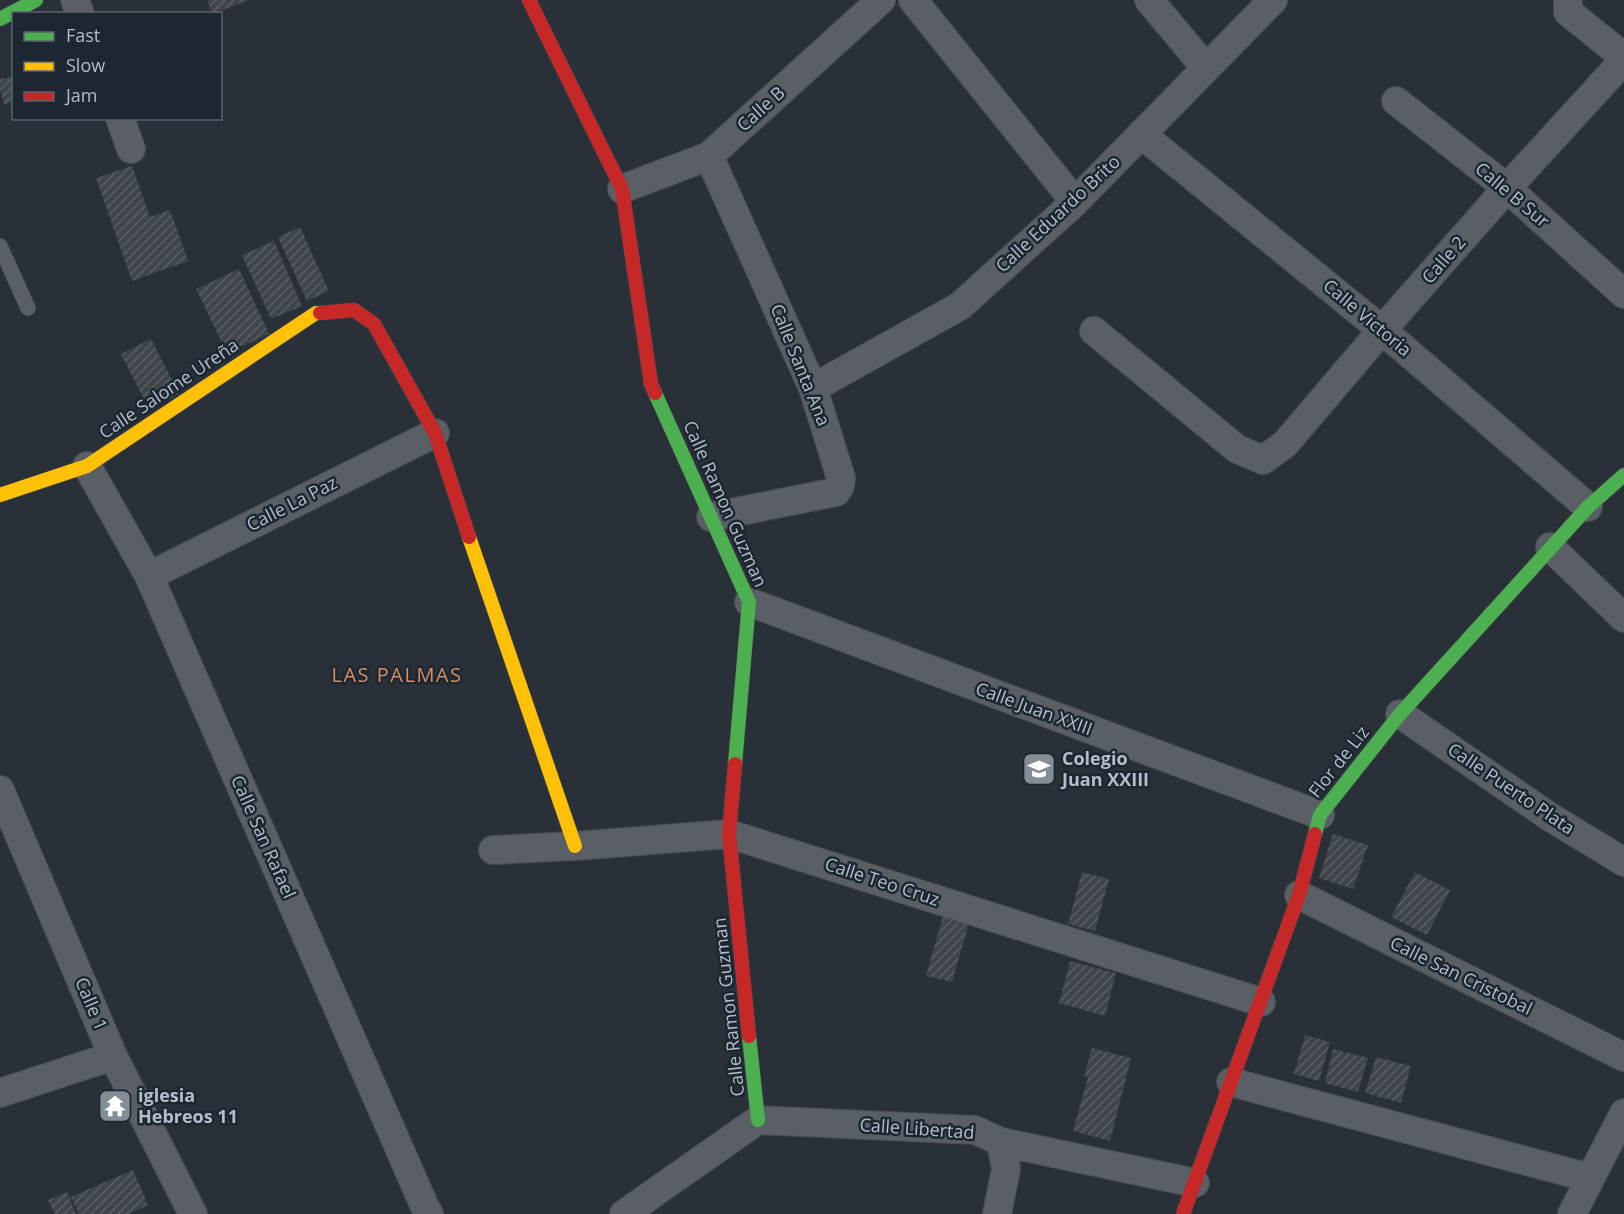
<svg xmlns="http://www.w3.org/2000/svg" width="1624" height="1214" font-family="'Open Sans',sans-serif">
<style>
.building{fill:url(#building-hatch)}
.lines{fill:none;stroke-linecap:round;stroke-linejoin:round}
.lane-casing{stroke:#484c52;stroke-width:16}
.street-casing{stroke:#484c52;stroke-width:30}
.fast-casing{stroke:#484c52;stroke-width:15}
.slow-casing{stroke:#484c52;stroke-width:15}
.jam-casing{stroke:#484c52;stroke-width:15}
.lane{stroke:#5a5e65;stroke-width:15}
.street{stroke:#5a5e65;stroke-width:28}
.fast{stroke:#4caf50;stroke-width:14}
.slow{stroke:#ffc107;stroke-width:14}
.jam{stroke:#c62828;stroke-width:14}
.labels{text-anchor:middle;stroke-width:5;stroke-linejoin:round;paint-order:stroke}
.street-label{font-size:18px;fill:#b4bdc8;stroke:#1d2732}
.poi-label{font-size:18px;font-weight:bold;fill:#b4bdc8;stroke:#1d2732;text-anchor:start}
.neighbourhood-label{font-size:20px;letter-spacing:1.5px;fill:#d38e64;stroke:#1d2732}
</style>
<defs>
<pattern id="building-hatch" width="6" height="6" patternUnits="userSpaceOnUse" patternTransform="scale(1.5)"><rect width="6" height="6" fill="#3f454a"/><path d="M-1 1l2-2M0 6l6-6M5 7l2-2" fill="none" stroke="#585e63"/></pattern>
</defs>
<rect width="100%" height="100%" fill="#2a3037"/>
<path class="building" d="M207 0H249L212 14Z
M14 76V102L4 104 0 89V79Z
M132 166 150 217 170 210 188 261 132 281 96 178Z
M300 227 329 291 307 301 278 237Z
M274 241 302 306 271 319 242 255Z
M239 269 269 334 227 353 196 289Z
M151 339 179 394 149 409 121 354Z
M1333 834 1368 845 1353 889 1319 878Z
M1082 872 1109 879 1095 931 1068 924Z
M1415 872 1450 890 1427 935 1391 917Z
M943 916 969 923 952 982 926 976Z
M1070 961 1116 973 1105 1016 1059 1003Z
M1305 1035 1330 1042 1319 1081 1294 1074Z
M1092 1048 1131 1058 1110 1141 1073 1131 1088 1077 1084 1076Z
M1333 1049 1368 1058 1358 1092 1325 1083Z
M1376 1057 1411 1066 1401 1103 1365 1093Z
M133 1170 148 1205 128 1214H79L71 1197Z
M67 1192 76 1214H55L48 1200Z"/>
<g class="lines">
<g class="lane-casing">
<path id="lane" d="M0 246 28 308"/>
</g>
<g class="street-casing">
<path id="street" d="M75 0 80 14
M913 0 1075 202
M1149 0 1206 68
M1568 0V12L1624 57
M1396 101 1507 188 1624 294
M120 118 131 149
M1141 134 1382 330 1588 507
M709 156 813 388 841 478 840 486 836 492 711 517
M622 189 709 156 881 0
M1094 331 1237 449 1263 460 1285 444 1382 330 1507 188 1624 60
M813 388 960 306 1075 202 1273 0
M87 466 149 576 424 1205 429 1214
M1550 547 1624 618
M149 576 435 433
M749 602 1320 815
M1400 714 1550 817 1624 862
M0 790 113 1056 193 1214
M493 850 575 846 729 834 1261 1002
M1299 895 1624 1057
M1231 1082 1590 1178
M0 1093 113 1056
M624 1214 758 1120 975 1130 1001 1142 1195 1183
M997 1214 1006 1169 1001 1142
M1572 1214 1624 1113"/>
</g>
<g class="fast-casing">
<path id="fast" d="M0 19 36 0
M655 393 749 602 735 764
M1315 834 1320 815 1400 714 1588 507 1624 475
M749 1036 758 1120"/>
</g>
<g class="slow-casing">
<path id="slow" d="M0 495 87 466 316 313H320
M469 537 575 846"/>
</g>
<g class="jam-casing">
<path id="jam" d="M529 0 622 189 651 384 655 393
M320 313 354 310 374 324 435 433 469 537
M735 764 729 834 749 1036
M1183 1214 1299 895 1315 834"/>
</g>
<use href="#lane" class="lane"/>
<use href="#street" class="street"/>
<use href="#fast" class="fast"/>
<use href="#slow" class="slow"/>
<use href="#jam" class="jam"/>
</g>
<defs>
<g id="school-square" transform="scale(1.725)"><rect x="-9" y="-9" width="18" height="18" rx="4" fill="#848c95" stroke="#1d2732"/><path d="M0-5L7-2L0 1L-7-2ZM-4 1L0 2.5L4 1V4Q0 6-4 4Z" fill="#fff"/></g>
<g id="temple-square" transform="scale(1.725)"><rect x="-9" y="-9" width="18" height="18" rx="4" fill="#848c95" stroke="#1d2732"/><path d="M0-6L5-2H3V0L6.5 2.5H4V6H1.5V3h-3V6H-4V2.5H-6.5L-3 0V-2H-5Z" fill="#fff"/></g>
</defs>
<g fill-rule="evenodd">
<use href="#school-square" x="1039" y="769"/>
<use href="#temple-square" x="115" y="1106"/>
</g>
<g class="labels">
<g class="street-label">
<text transform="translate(761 109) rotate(-42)" y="6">Calle B</text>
<text transform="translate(1512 195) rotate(40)" y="6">Calle B Sur</text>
<text transform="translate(1058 214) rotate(-43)" y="6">Calle Eduardo Brito</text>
<text transform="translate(1444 260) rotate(-49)" y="6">Calle 2</text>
<text transform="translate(1367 318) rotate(40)" y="6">Calle Victoria</text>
<text transform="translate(800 365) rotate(68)" y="6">Calle Santa Ana</text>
<text transform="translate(169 389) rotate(-34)" y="6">Calle Salome Ureña</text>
<text transform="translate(292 504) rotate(-27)" y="6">Calle La Paz</text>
<text transform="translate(725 504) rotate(66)" y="6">Calle Ramon Guzman</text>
<text transform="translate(1034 709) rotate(20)" y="6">Calle Juan XXIII</text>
<text transform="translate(1339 762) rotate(-52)" y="6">Flor de Liz</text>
<text transform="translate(1511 789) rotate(34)" y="6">Calle Puerto Plata</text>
<text transform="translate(263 837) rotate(66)" y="6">Calle San Rafael</text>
<text transform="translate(882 882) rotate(18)" y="6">Calle Teo Cruz</text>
<text transform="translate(1461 976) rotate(26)" y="6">Calle San Cristobal</text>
<text transform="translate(91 1004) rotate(67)" y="6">Calle 1</text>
<text transform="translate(729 1007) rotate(-96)" y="6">Calle Ramon Guzman</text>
<text transform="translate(917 1129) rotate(4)" y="6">Calle Libertad</text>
</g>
<g class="poi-label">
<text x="1062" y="765">Colegio<tspan x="1062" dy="21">Juan XXIII</tspan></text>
<text x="138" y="1102">iglesia<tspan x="138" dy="21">Hebreos 11</tspan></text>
</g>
<g class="neighbourhood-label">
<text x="397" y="682">LAS PALMAS</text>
</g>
</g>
<rect x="12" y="12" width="210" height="108" fill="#1d2732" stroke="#59636e" stroke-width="1.5"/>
<rect x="24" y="32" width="30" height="9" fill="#4caf50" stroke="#59636e" stroke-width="1.5"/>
<text x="66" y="42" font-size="18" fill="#b4bdc8">Fast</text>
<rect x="24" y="62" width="30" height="9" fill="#ffc107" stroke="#59636e" stroke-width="1.5"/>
<text x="66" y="72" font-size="18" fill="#b4bdc8">Slow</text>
<rect x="24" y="92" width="30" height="9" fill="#c62828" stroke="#59636e" stroke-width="1.5"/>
<text x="66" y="102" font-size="18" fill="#b4bdc8">Jam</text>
</svg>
